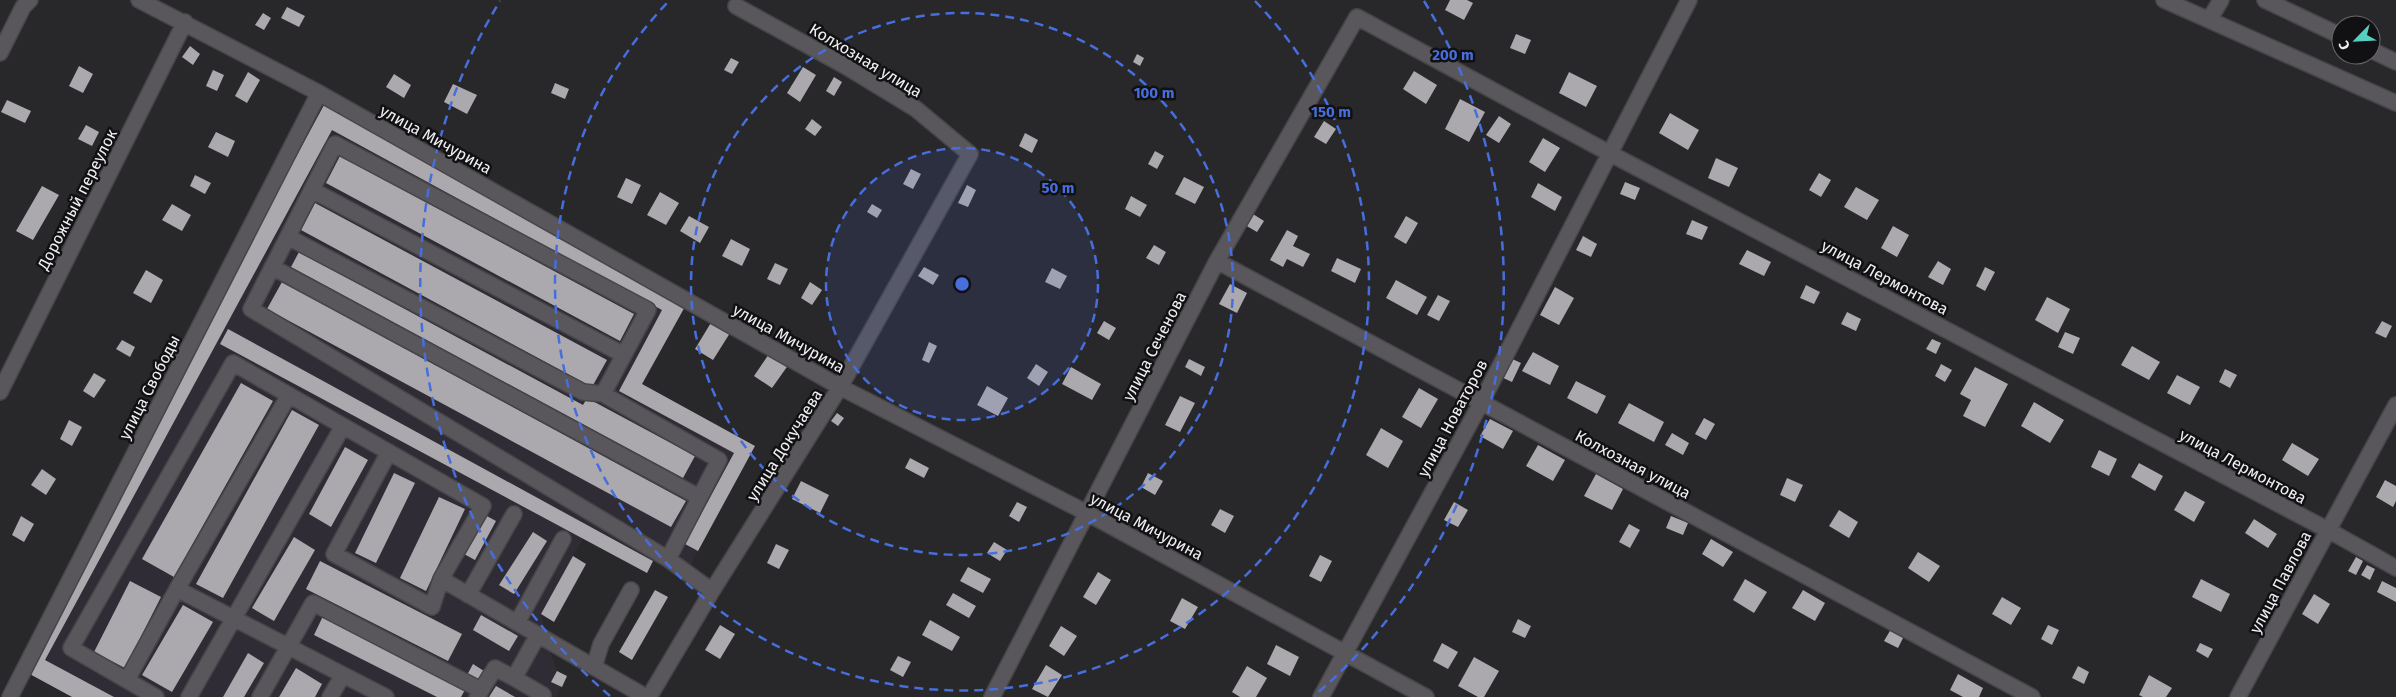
<svg xmlns="http://www.w3.org/2000/svg" width="2396" height="697" font-family="'Fira Sans',sans-serif">
<style>
.built{fill:#302c35}
.building{fill:#aba9ad}
.lines{fill:none;stroke-linecap:round;stroke-linejoin:round}
.minor-casing{stroke:#464548;stroke-width:18}
.minor{stroke:#59575b;stroke-width:15}
.ring{fill:none;stroke:#476edd;stroke-width:2.5;stroke-dasharray:9 6}
.labels{text-anchor:middle;stroke-width:5;stroke-linejoin:round;paint-order:stroke}
.street-label{font-size:16px;fill:#efeef0;stroke:#111012}
.centre{fill:#476edd;stroke:#111012;stroke-width:2.5}
.ring-label{font-size:15px;text-anchor:middle;font-weight:bold;fill:#476edd;stroke:#111012;stroke-width:5;stroke-linejoin:round;paint-order:stroke}
</style>
<rect width="100%" height="100%" fill="#28272a"/>
<path class="built" d="M324 105 687 303 643 384 755 446 684 577 590 526 541 614 546 640 557 671 567 676 556 697H72L26 672Z"/>
<path class="building" d="M1450 0H1467L1473 3 1464 20 1445 10Z
M287 7 305 16 299 27 281 18Z
M263 13 271 18 264 30 255 25Z
M1516 34 1531 40 1525 54 1510 48Z
M190 46 200 54 193 65 182 57Z
M1137 54 1144 58 1140 66 1133 62Z
M731 58 739 62 732 74 724 70Z
M79 66 93 74 83 93 69 86Z
M803 67 816 75 800 102 787 93Z
M213 70 224 75 217 91 206 86Z
M1414 71 1437 85 1426 104 1403 89Z
M248 72 260 80 247 103 235 96Z
M1569 72 1597 86 1586 107 1559 93Z
M394 74 411 85 404 98 386 87Z
M834 77 842 82 834 96 826 91Z
M555 83 569 89 565 99 551 93Z
M453 84 477 95 467 114 444 102Z
M1460 99 1485 112 1469 142 1445 129Z
M7 100 31 111 25 123 1 112Z
M324 105 687 303 642 384 755 446 698 551 685 544 734 453 619 391 662 310 332 130 45 660 114 697H72L26 672 209 318Z
M1670 113 1699 130 1688 150 1659 133Z
M1499 116 1511 124 1499 143 1486 135Z
M812 119 822 127 815 136 805 129Z
M1324 121 1336 129 1326 144 1314 137Z
M86 125 99 132 92 146 78 139Z
M216 132 235 141 228 157 208 147Z
M1025 133 1038 140 1032 153 1019 146Z
M1543 138 1560 148 1545 172 1529 162Z
M1155 151 1164 156 1157 169 1148 164Z
M340 156 634 314 620 341 326 183Z
M1716 158 1738 168 1729 187 1708 178Z
M911 169 921 174 913 189 903 184Z
M1819 173 1831 180 1821 197 1809 190Z
M195 175 211 183 205 194 190 186Z
M1184 177 1204 187 1195 204 1175 194Z
M626 178 641 185 632 204 617 197Z
M1625 182 1640 188 1635 200 1620 194Z
M1538 183 1562 197 1555 211 1531 197Z
M967 185 976 190 968 207 958 203Z
M42 186 59 195 33 240 16 231Z
M1856 187 1879 200 1867 220 1844 207Z
M660 192 679 203 666 225 647 215Z
M1131 196 1147 205 1140 217 1125 209Z
M315 203 607 360 592 387 301 230Z
M172 204 191 215 182 231 162 220Z
M872 204 882 210 877 218 867 212Z
M1253 214 1264 221 1257 232 1245 225Z
M689 216 709 227 700 243 680 231Z
M1406 216 1418 223 1406 244 1394 237Z
M1692 220 1708 227 1702 240 1686 234Z
M1893 226 1909 235 1897 257 1881 248Z
M1287 230 1298 236 1293 246 1310 254 1303 267 1287 259 1283 267 1270 260Z
M1583 236 1597 244 1591 257 1576 250Z
M731 239 750 249 742 266 722 256Z
M1154 245 1166 252 1159 265 1146 258Z
M1747 250 1771 262 1764 276 1739 264Z
M299 252 583 405 587 398 695 456 683 478 291 267Z
M1337 258 1361 269 1355 283 1331 271Z
M1938 261 1951 269 1943 285 1928 277Z
M775 263 788 269 780 285 767 279Z
M924 267 939 275 933 285 918 276Z
M1985 267 1995 272 1985 291 1976 286Z
M1052 268 1067 276 1060 289 1045 282Z
M146 270 163 280 151 303 133 293Z
M1396 280 1427 297 1417 315 1386 298Z
M282 282 686 501 671 527 267 309Z
M810 282 822 290 812 305 801 298Z
M1230 284 1247 293 1237 313 1219 304Z
M1806 285 1820 292 1814 304 1800 298Z
M1555 287 1574 298 1559 325 1540 315Z
M1438 295 1450 301 1439 321 1427 315Z
M2047 297 2070 309 2058 333 2035 320Z
M1847 312 1861 319 1856 331 1841 324Z
M712 321 730 333 713 360 695 349Z
M1104 321 1116 328 1109 340 1097 333Z
M2382 321 2392 326 2386 338 2375 333Z
M228 329 653 561 647 573 220 344Z
M2065 332 2080 338 2073 354 2058 347Z
M1932 339 1941 343 1936 354 1926 349Z
M122 340 135 347 130 357 116 349Z
M929 342 937 346 929 363 922 360Z
M2132 346 2160 362 2149 380 2121 365Z
M771 351 789 364 772 388 754 376Z
M1533 352 1559 366 1550 385 1522 371Z
M1508 357 1521 363 1512 382 1499 376Z
M1189 359 1205 367 1201 376 1185 367Z
M1036 364 1048 372 1039 386 1027 378Z
M1941 364 1952 370 1945 382 1935 376Z
M1071 367 1101 384 1092 400 1062 384Z
M1975 367 2008 384 1985 427 1963 416 1971 400 1960 394Z
M2225 369 2237 375 2230 388 2219 382Z
M94 373 106 380 94 398 83 391Z
M2177 375 2200 387 2190 405 2167 393Z
M1576 381 1606 396 1597 414 1567 398Z
M241 383 273 401 174 577 142 559Z
M987 386 1008 398 998 416 977 405Z
M1419 388 1438 399 1421 428 1402 417Z
M1180 396 1195 403 1180 432 1165 425Z
M2034 402 2064 420 2050 443 2021 426Z
M1629 403 1664 422 1654 442 1618 423Z
M292 410 319 425 223 598 196 584Z
M837 413 844 418 838 426 831 421Z
M1704 418 1715 424 1706 440 1695 434Z
M1490 419 1513 431 1503 449 1480 436Z
M69 420 82 427 72 446 60 439Z
M1381 428 1403 441 1388 468 1366 455Z
M1672 433 1689 443 1683 455 1665 445Z
M2292 443 2319 459 2308 476 2282 460Z
M1538 445 1565 460 1553 481 1526 466Z
M345 447 368 460 331 527 309 514Z
M2099 450 2117 459 2109 476 2091 467Z
M910 458 929 468 924 478 905 468Z
M2139 463 2163 476 2155 491 2131 477Z
M42 469 56 479 46 495 31 485Z
M394 473 415 483 376 563 355 553Z
M1148 473 1163 481 1155 495 1141 487Z
M1596 474 1623 489 1612 510 1584 496Z
M1787 478 1803 485 1795 502 1780 495Z
M2385 480 2396 486V501L2393 507 2376 497Z
M801 481 829 495 820 513 792 499Z
M2185 491 2205 502 2194 522 2174 510Z
M439 497 465 509 426 591 400 578Z
M1017 502 1027 507 1019 522 1009 516Z
M1454 502 1468 510 1458 527 1444 520Z
M1220 509 1234 516 1225 533 1211 525Z
M1839 510 1858 522 1849 538 1829 526Z
M485 515 496 521 475 560 464 554Z
M21 516 34 524 24 542 12 535Z
M1671 516 1688 523 1683 535 1666 528Z
M2254 519 2277 534 2268 548 2245 533Z
M1629 524 1640 530 1630 548 1619 542Z
M533 532 547 541 514 594 499 585Z
M294 537 315 550 274 621 252 608Z
M1711 539 1733 552 1723 567 1702 554Z
M994 542 1007 550 1000 561 987 553Z
M776 544 789 550 779 569 767 563Z
M1918 552 1940 566 1929 582 1908 568Z
M1320 555 1332 561 1321 582 1309 576Z
M573 556 586 564 554 622 541 614Z
M2356 557 2363 561 2356 575 2348 571Z
M320 561 462 634 448 661 306 589Z
M2367 565 2375 569 2370 580 2361 575Z
M968 567 991 579 983 593 960 581Z
M1098 572 1111 580 1096 605 1083 597Z
M1745 579 1767 592 1754 613 1733 600Z
M2201 579 2230 594 2221 612 2192 597Z
M130 581 161 597 125 668 94 652Z
M2382 581 2396 588V602L2377 592Z
M655 590 668 597 632 660 619 652Z
M1803 590 1825 603 1815 621 1792 608Z
M953 593 976 606 969 618 946 605Z
M2314 594 2330 604 2318 624 2302 614Z
M2002 597 2021 608 2011 625 1992 614Z
M1182 598 1198 607 1185 629 1170 621Z
M183 605 213 622 172 692 142 675Z
M481 615 518 636 509 651 473 630Z
M323 616 466 688 461 697H437L314 635Z
M1518 619 1531 626 1525 638 1512 632Z
M930 620 960 637 952 651 922 635Z
M720 625 735 634 720 659 705 650Z
M2048 625 2059 630 2052 645 2041 639Z
M1061 626 1077 636 1064 656 1049 646Z
M1891 629 1904 636 1898 648 1884 641Z
M1442 643 1458 652 1448 669 1433 661Z
M2200 643 2213 649 2208 658 2196 651Z
M1276 645 1299 657 1290 676 1267 664Z
M248 653 264 663 244 697H223Z
M898 656 911 662 903 677 890 670Z
M1474 657 1499 671 1484 697H1478L1458 686Z
M473 664 484 671 478 683 466 677Z
M1046 665 1062 675 1048 697 1032 689Z
M1247 666 1267 678 1256 697H1240L1232 692Z
M2078 666 2089 672 2084 684 2072 678Z
M296 668 322 684 315 697H279Z
M557 671 567 676 562 687 551 682Z
M1958 674 1983 688 1979 697H1963L1950 690Z
M2149 675 2172 688 2166 697H2143L2139 695Z
M496 686 515 697H489Z"/>
<g class="lines">
<g class="minor-casing">
<path id="minor" d="M139 0 319 93 840 387 1087 513 1426 697
M2164 0 2396 103
M2265 0 2341 36
M2209 20 2221 0
M2371 50 2396 62
M0 53 23 7 30 0
M312 190 624 355
M288 237 583 392 603 394
M1217 261 2032 697
M272 267 699 497
M0 392 185 22
M389 452 334 554 432 607 441 579
M668 559 719 460 603 394 648 310 335 144 251 309 668 559 712 591
M177 589 289 395
M468 595 514 514
M517 623 563 539
M538 635 514 678 543 695 542 697
M594 667 601 644 631 590
M127 680 177 589 386 697
M10 697 319 93
M156 697 71 648 233 363 483 506 441 579 646 697
M189 697 343 426
M260 697 313 603 481 690
M330 697 343 675
M477 697 495 668 514 678
M649 697 712 591 840 387 970 154 916 109 847 67 736 6
M992 697 1217 261 1357 17 1609 153 2328 530 2396 568
M1321 697 1481 403 1689 0
M2238 697 2396 405"/>
</g>
<use href="#minor" class="minor"/>
</g>
<circle cx="962" cy="284" r="136" fill="#476edd" fill-opacity=".12"/>
<g class="ring">
<circle cx="962" cy="284" r="136"/>
<circle cx="962" cy="284" r="271"/>
<path d="M1255 1A407 407 0 1 1 669 1"/>
<path d="M610 696A542 542 0 0 1 500 1M1424 1A542 542 0 0 1 1314 696"/>
</g>
<g class="labels">
<g class="street-label">
<text transform="translate(866 60) rotate(31)" y="6">Колхозная улица</text>
<text transform="translate(436 139) rotate(29)" y="6">улица Мичурина</text>
<text transform="translate(77 199) rotate(-63)" y="6">Дорожный переулок</text>
<text transform="translate(1885 277) rotate(28)" y="6">улица Лермонтова</text>
<text transform="translate(789 338) rotate(29)" y="6">улица Мичурина</text>
<text transform="translate(1154 346) rotate(-63)" y="6">улица Сеченова</text>
<text transform="translate(149 387) rotate(-63)" y="6">улица Свободы</text>
<text transform="translate(1452 418) rotate(-62)" y="6">улица Новаторов</text>
<text transform="translate(784 445) rotate(-58)" y="6">улица Докучаева</text>
<text transform="translate(1633 464) rotate(28)" y="6">Колхозная улица</text>
<text transform="translate(2243 466) rotate(28)" y="6">улица Лермонтова</text>
<text transform="translate(1147 526) rotate(28)" y="6">улица Мичурина</text>
<text transform="translate(2280 582) rotate(-62)" y="6">улица Павлова</text>
</g>
</g>
<circle cx="962" cy="284" r="8" class="centre"/>
<g class="ring-label">
<text x="1453" y="60">200 m</text>
<text x="1154" y="98">100 m</text>
<text x="1331" y="117">150 m</text>
<text x="1058" y="193">50 m</text>
</g>
<g transform="translate(2356 40) rotate(246)"><circle r="24" fill="#111012" stroke="#6a696b"/>
<path d="M0-4L9 19L0 12L-9 19Z" fill="#58cec0"/>
<text y="-8" font-size="14" font-weight="bold" text-anchor="middle" fill="#efeef0">С</text>
</g>
</svg>
